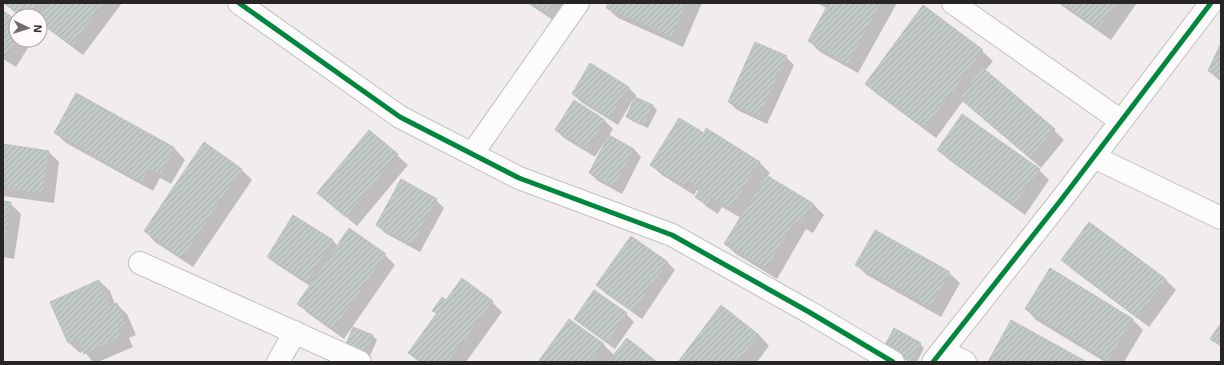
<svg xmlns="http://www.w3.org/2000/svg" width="1224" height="365" font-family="Arial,sans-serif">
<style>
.shadow{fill:#0003}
.building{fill:url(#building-hatch);stroke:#c0bfbf}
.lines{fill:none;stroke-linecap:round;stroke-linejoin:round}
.minor-casing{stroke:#c3c0c1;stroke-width:24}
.minor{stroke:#fdfcfd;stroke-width:22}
.cycleway-casing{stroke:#fef9fb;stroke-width:8}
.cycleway{stroke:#00873e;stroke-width:5}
</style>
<defs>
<pattern id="building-hatch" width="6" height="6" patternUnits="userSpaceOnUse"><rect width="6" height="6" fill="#c2cac6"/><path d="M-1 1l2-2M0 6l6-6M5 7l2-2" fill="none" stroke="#a7adaa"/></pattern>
</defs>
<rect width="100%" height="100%" fill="#f1edef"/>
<path class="shadow" d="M3 3H122L83 55 48 29 42 23 40 26V16H20Z
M527 3H572L559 24Z
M610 3H702L683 47 618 18 607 8Z
M816 3H897L858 73 820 52 809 41 827 8Z
M1058 3H1137L1111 40Z
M3 12 16 40H33L16 67 3 59Z
M1221 45V82L1209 71Z
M982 51 993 61 985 71 1054 130 1064 140 1041 168 963 101 936 138 877 94 866 84Z
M786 57 794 65 767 124 737 110 729 102Z
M628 87 636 95 635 98 653 106 657 110 648 128 632 121 628 117 636 99 634 98 618 125 581 102 573 94Z
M77 95 175 149 185 160 171 184 160 178 153 191 66 143 56 133Z
M574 101 605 121 613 129 595 157 564 138 556 130Z
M704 135 759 162 770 173 767 177 813 204 824 215 813 233 806 229 777 279 736 254 725 244 741 218 722 207 718 214 707 207 697 197 700 191 697 190 694 195 662 175 651 165Z
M3 145 49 152 59 162 54 203 3 196Z
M634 149 641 157 622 194 598 181 590 173Z
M938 150 1039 170 1049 180 1025 215 949 160Z
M397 155 408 165 357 226 329 203 319 193Z
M241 169 252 180 193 267 155 242 145 231Z
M436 200 444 208 420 252 385 233 377 225Z
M3 202 10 203 21 214 14 259 3 257Z
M294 216 333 241 338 246 385 255 395 265 344 339 309 314 298 304 310 286 276 264 268 257Z
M1090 223 1166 280 1176 290 1149 327 1073 270 1062 260Z
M667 262 675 270 642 319 605 293 597 285Z
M856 265 949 273 960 283 941 317 867 275Z
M1050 269 1133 320 1143 330 1124 362H1105L1036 320 1026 309Z
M99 281 110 291 115 304H116L127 314 136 335 129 338 133 347 98 362H93L84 351 80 353 69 343 52 302Z
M447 301 492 302 502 312 466 362H419L410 353 437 314 433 310Z
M721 306 759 335 769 346 757 362H679Z
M626 314 634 322 615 349 583 326 576 319Z
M373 336 377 340 369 358 350 350Z
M603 344 614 355 655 362H540Z
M920 344 924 348 917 362H910L889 351Z"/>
<path class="building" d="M4 3H39L29 16H22Z
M48 3H104L72 46 40 22V16H39Z
M531 3H555L548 14Z
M608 3H687L672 37 606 8Z
M829 3H881L848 64 808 41Z
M1061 3H1117L1099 29Z
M923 5 983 50 925 129 865 84Z
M3 11 16 20 17 40 5 58 3 56Z
M755 42 787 56 759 117 728 102Z
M1221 43V78L1208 71Z
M590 63 629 87 610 118 572 94Z
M983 68 1055 129 1030 158 958 97Z
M76 93 175 148 161 174 149 169 142 182 54 133Z
M635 97 653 105 644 125 626 117Z
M574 100 605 120 587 150 555 130Z
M962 114 1040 169 1014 205 937 150Z
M679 118 704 133 706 128 760 162 731 209 712 197 707 205 695 197 700 189 687 180 683 186 650 165Z
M369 130 398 154 346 217 317 193Z
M609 135 634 149 614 187 589 173Z
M204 142 242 169 182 258 144 231Z
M3 144 49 151 43 194 3 188Z
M766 175 814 204 802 223 796 220 766 269 724 244Z
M401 179 437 199 412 245 376 225Z
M3 201 11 202 4 249H3Z
M293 215 333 240 307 282 267 257Z
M1089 222 1166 279 1138 318 1061 260Z
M349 228 386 254 334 329 297 304Z
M875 230 950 272 931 307 855 265Z
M631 236 668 262 633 312 596 285Z
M1050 268 1133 319 1108 361 1025 309Z
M462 278 493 301 448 362H421L408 353 437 313 432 311 442 297 446 300Z
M99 280 111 305 117 303 126 324 119 327 123 336 84 354 77 339 68 343 50 302Z
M594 290 627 313 607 342 574 319Z
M721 305 759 335 739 362H678Z
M569 319 604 344 590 362H538Z
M1011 320 1087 362H988Z
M1221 323V346L1210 339Z
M353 327 373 335 365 355 345 347Z
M894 328 921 343 911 362 884 347Z
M627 338 657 362H608Z"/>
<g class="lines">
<g class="minor-casing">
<path id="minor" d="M239 3 400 117 519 178 672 235 809 312 893 362
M953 3 1121 121
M472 154 578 3
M1094 157 1221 218
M140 263 360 362
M942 351 965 362
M278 362 295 332
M933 362 1061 200 1211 3"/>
</g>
<use href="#minor" class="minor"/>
<g class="cycleway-casing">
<path id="cycleway" d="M239 3 400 117 519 178 672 235 809 312 893 362
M933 362 1061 200 1211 3"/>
</g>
<use href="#cycleway" class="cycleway"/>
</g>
<rect width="1224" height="365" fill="none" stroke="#272526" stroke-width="8"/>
<g transform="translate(28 28) rotate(94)"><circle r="19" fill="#fef9fb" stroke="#a8a4a6"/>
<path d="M0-3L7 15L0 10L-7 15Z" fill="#6e6b6c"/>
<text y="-6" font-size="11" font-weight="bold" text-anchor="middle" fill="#272526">N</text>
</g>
</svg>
